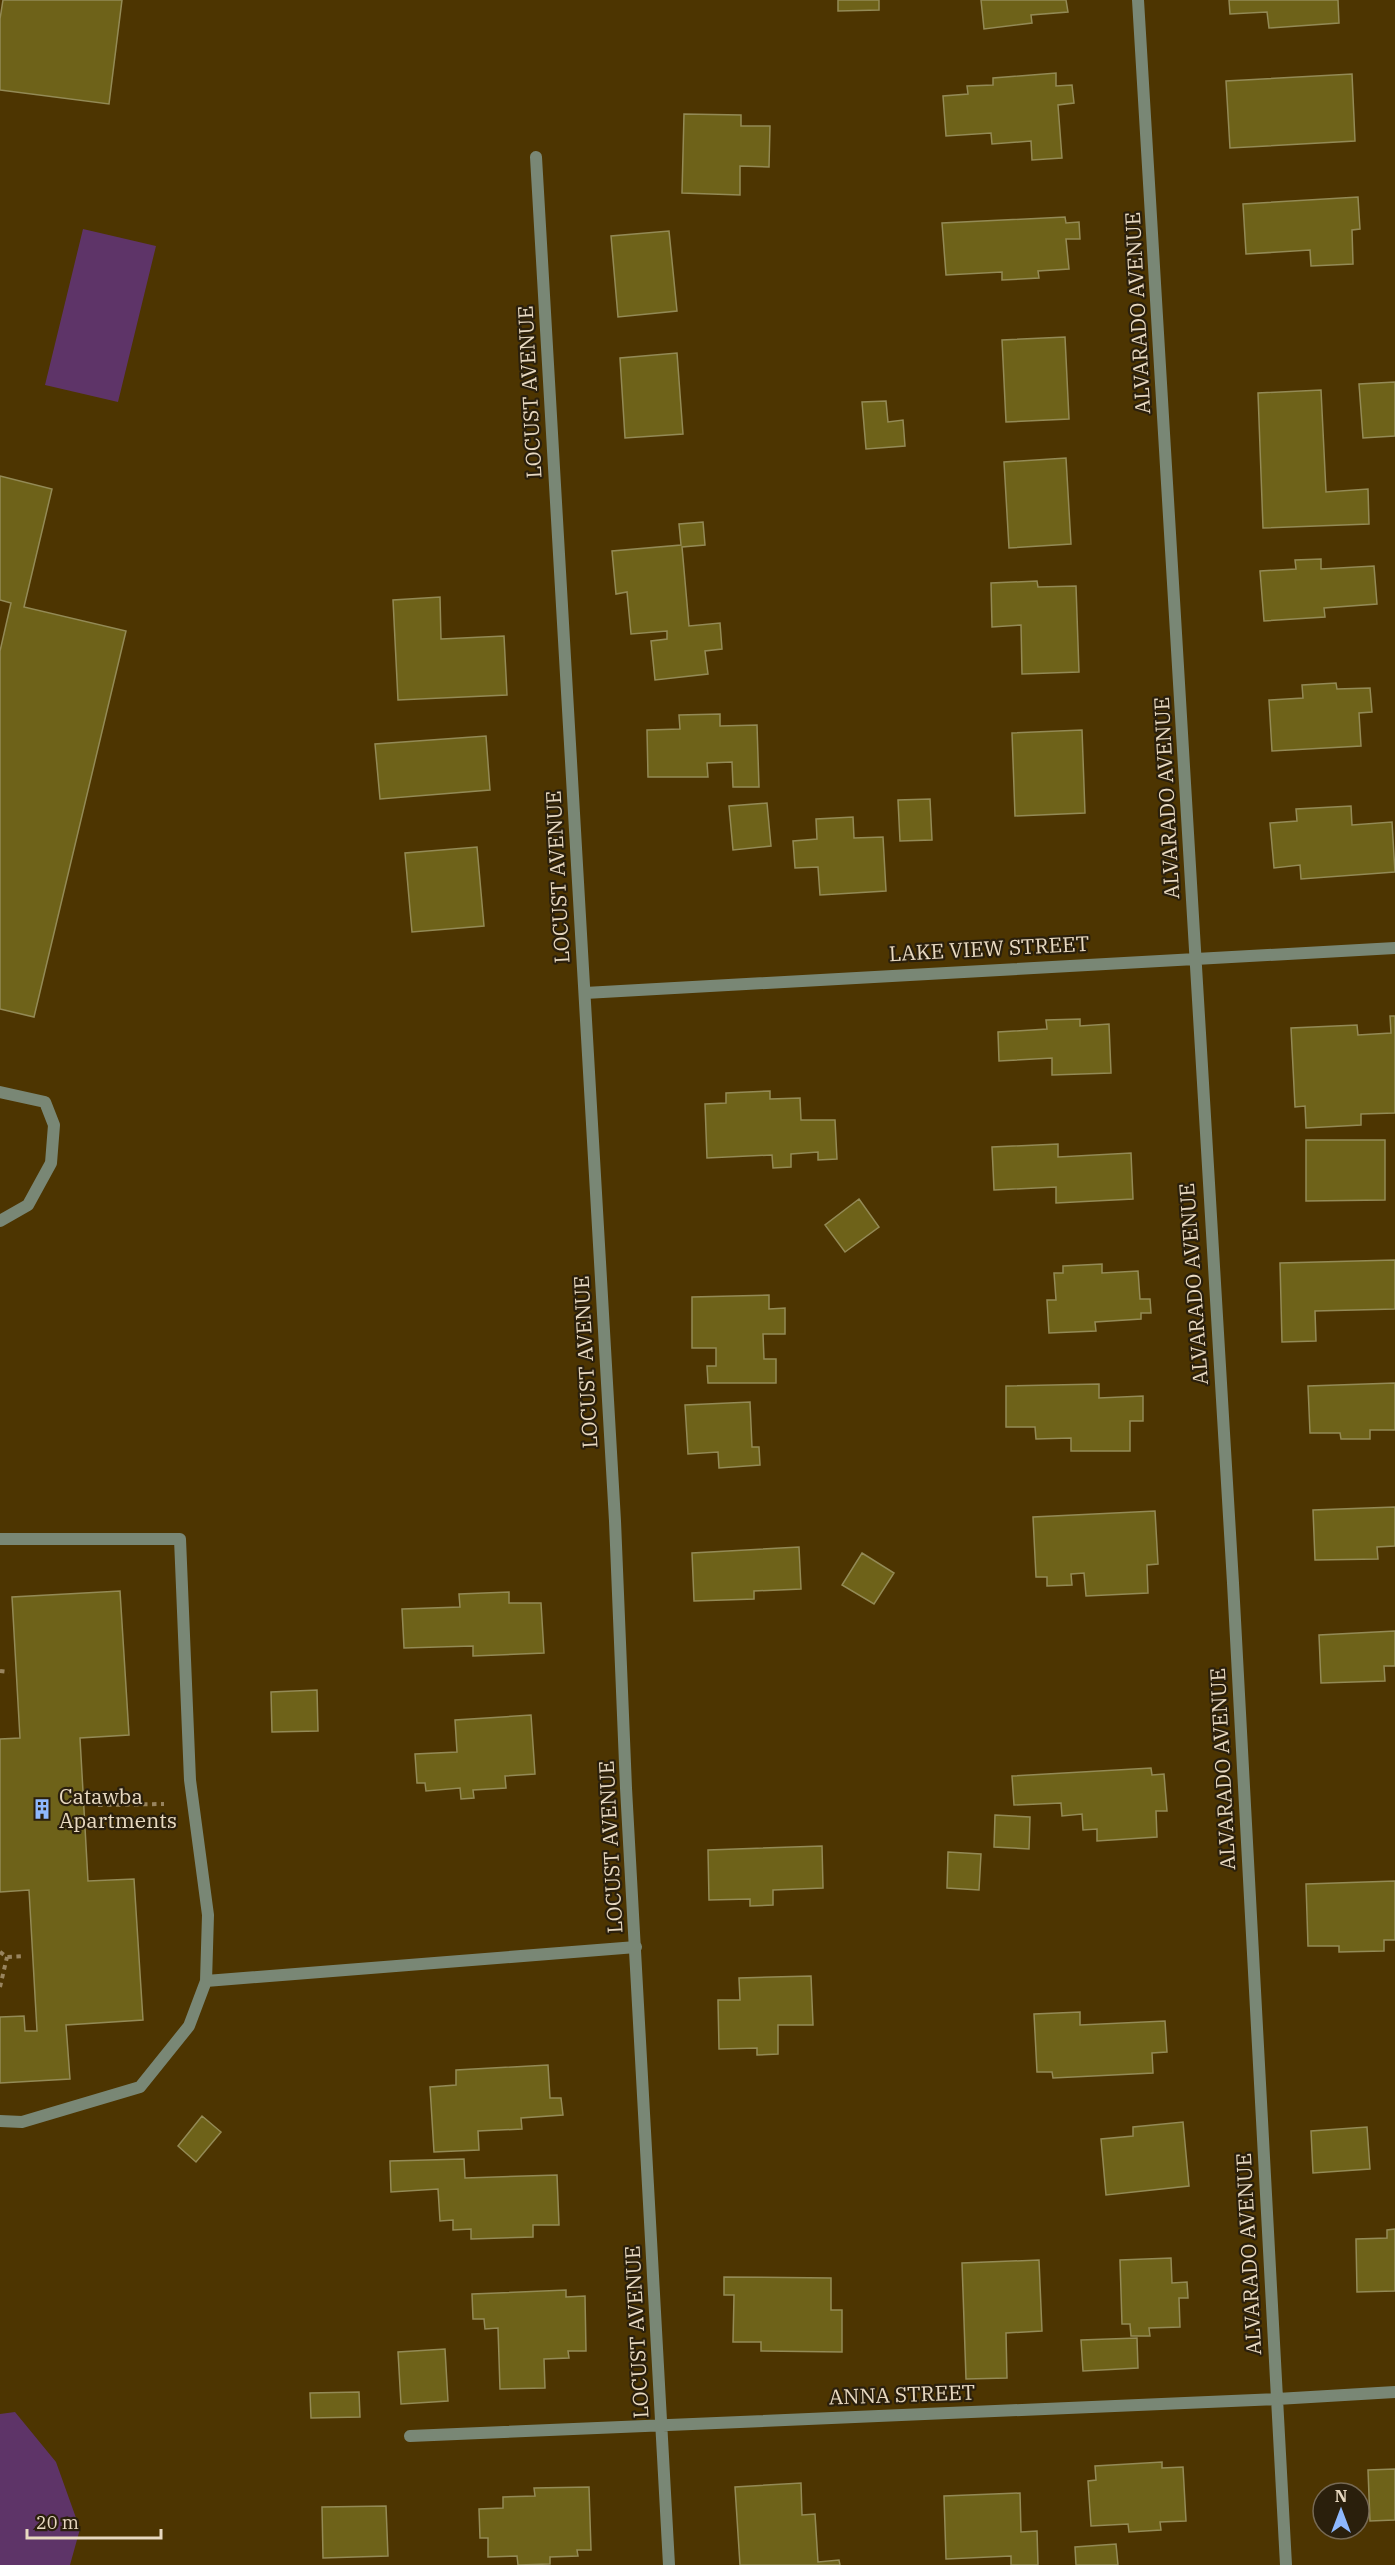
<svg xmlns="http://www.w3.org/2000/svg" width="1395" height="2565" font-family="'IBM Plex Serif',serif">
<style>
.green{fill:#5e3468}
.building{fill:#6e6219;stroke:#938a56;stroke-width:1.5}
.lines{fill:none;stroke-linecap:round;stroke-linejoin:round}
.path{stroke:#98845e;stroke-width:4;stroke-dasharray:4.5 4.5;stroke-linecap:butt}
.service{stroke:#798775;stroke-width:12}
.minor{stroke:#798775;stroke-width:12}
.labels{text-anchor:middle;stroke-width:4.5;stroke-linejoin:round;paint-order:stroke}
.street-label{font-size:21px;fill:#e8d9c1;stroke:#2a1f0c}
.poi-label{font-size:21px;fill:#e8d9c1;stroke:#2a1f0c;text-anchor:start}
</style>
<rect width="100%" height="100%" fill="#4d3501"/>
<path class="green" d="M83 229 156 246 118 402 45 385Z
M15 2412 56 2462 80 2529 70 2565H0V2414Z"/>
<path class="building" d="M3 0H122L109 104 0 90V19Z
M838 0H879V10L838 11Z
M981 0H1066L1068 12 1031 15 1032 23 984 29Z
M1229 0H1338L1339 23 1269 28 1267 12 1230 14Z
M1056 73V86L1072 85 1074 103 1058 105 1062 158 1032 160 1031 141 992 144 991 133 946 136 943 96 968 94 967 86 993 85V78Z
M1352 74 1355 141 1230 148 1226 81Z
M684 114 741 115V126H770L769 167 740 166V195L682 193Z
M1358 197 1360 229 1352 230 1353 264 1311 266 1310 250 1246 254 1243 204Z
M1065 217 1066 223 1079 222 1080 239H1066L1069 269 1038 271 1039 278 1002 280V272L946 275 942 223Z
M669 231 677 311 618 317 611 236Z
M1065 337 1069 419 1006 422 1002 340Z
M677 353 683 434 625 438 620 358Z
M1395 382V436L1363 438 1359 384Z
M1321 390 1326 492 1368 489 1369 524 1263 528 1258 393Z
M886 401 888 422 903 420 905 446 866 449 862 402Z
M1066 458 1071 544 1009 548 1004 462Z
M0 476 52 489 24 607 126 631 34 1017 0 1009V651L11 603 0 600Z
M703 522 705 545 682 547 689 626 720 623 722 649 705 651 708 674 655 680 651 641 667 639V631L631 634 627 592 616 594 612 551 681 545 679 524Z
M1321 559V569L1374 566 1377 604 1324 608 1325 617 1264 621 1260 571 1296 569 1295 560Z
M1037 581 1038 587 1076 586 1079 672 1022 674 1021 625 992 627 991 583Z
M440 597 441 639 504 636 507 695 398 700 393 600Z
M1336 683 1337 689 1370 688 1372 712 1359 713 1361 746 1272 751 1269 700 1303 698 1302 685Z
M720 714V726L757 725 759 787H733L732 762 707 763 708 777H648L647 730 680 729 679 715Z
M1082 730 1085 813 1015 816 1012 733Z
M486 736 490 790 380 799 375 744Z
M930 799 932 840 900 841 898 800Z
M767 803 771 846 733 850 729 806Z
M1351 806 1352 825 1392 822 1395 872 1301 879 1300 865 1274 868 1270 823 1297 821 1296 809Z
M853 817 854 838 883 837 886 891 820 895 818 867 795 868 793 841 817 839 816 819Z
M477 847 484 926 412 932 405 853Z
M1390 1016H1395V1113L1361 1114V1125L1306 1128 1305 1106 1295 1107 1291 1028 1357 1025 1358 1035 1391 1033Z
M1080 1019V1026L1109 1024 1111 1073 1052 1075V1058L999 1061 998 1032 1047 1029 1046 1020Z
M770 1091V1099L800 1098 801 1120H835L837 1159 818 1160V1152L791 1154V1167L773 1168 772 1155 707 1158 705 1104 726 1103V1093Z
M1306 1140H1385V1200L1306 1201Z
M1058 1144V1157L1131 1153 1133 1199 1056 1203V1187L994 1190 992 1147Z
M859 1199 879 1227 845 1252 825 1225Z
M1395 1260V1309L1315 1311 1316 1341 1282 1342 1280 1263Z
M1102 1264V1273L1138 1271 1140 1299H1150L1151 1313H1141V1319L1095 1322 1096 1331 1049 1333 1047 1300H1056L1054 1273H1063V1266Z
M769 1295V1309L785 1308V1334H763L764 1359H776V1383H708L707 1366H716V1348H692V1297Z
M1395 1383V1430H1370V1439H1341L1340 1433H1310L1308 1386Z
M1099 1384V1398L1143 1396V1421H1130V1451H1071V1438L1036 1439 1035 1427H1006V1386Z
M750 1402 752 1447H759L760 1465 719 1468 718 1452 688 1454 685 1405Z
M1395 1507V1546L1377 1547 1378 1559 1315 1560 1313 1510Z
M1155 1511 1158 1564 1147 1565 1148 1593 1086 1596 1084 1573 1071 1574 1072 1585 1047 1586V1577H1036L1033 1517Z
M799 1547 801 1589 754 1591V1599L694 1601 692 1553Z
M862 1553 894 1573 874 1604 842 1585Z
M120 1591 129 1735 80 1738 88 1881 134 1879 143 2020 66 2025 70 2079 0 2083V2017L24 2016 25 2031H37L29 1890 0 1892V1739L20 1738 12 1597Z
M509 1592V1603H541L544 1653 473 1656V1646L404 1648 402 1609 460 1607 459 1594Z
M1395 1631V1666H1384L1385 1681 1321 1683 1319 1635Z
M317 1690 318 1731 272 1732 271 1692Z
M531 1715 535 1774 505 1776 506 1788 473 1790 474 1798 461 1799 460 1788 426 1791 425 1783H417L415 1754 457 1752 455 1720Z
M1151 1768 1152 1775 1164 1774 1167 1811H1156L1157 1837 1097 1841V1829L1083 1830 1082 1814 1062 1816 1061 1803 1014 1805 1012 1776Z
M995 1815 1030 1817 1029 1849 994 1847Z
M822 1846 823 1888 773 1890V1905L750 1906V1899L709 1900 708 1850Z
M948 1852 981 1854 979 1890 947 1888Z
M1395 1881V1940H1384V1951L1339 1952V1946H1308L1306 1884Z
M811 1976 813 2025H778V2054L757 2055V2048L719 2049 718 2000H740L739 1978Z
M1080 2012V2025L1165 2021 1167 2052 1152 2053 1153 2073 1053 2078 1052 2072H1037L1034 2014Z
M548 2065 550 2098H561L563 2115 521 2118 522 2129 478 2131 479 2150 434 2152 430 2087 456 2085V2070Z
M202 2116 221 2132 196 2162 178 2146Z
M1183 2122 1189 2186 1106 2195 1101 2139 1133 2136V2127Z
M1367 2127 1370 2169 1313 2173 1311 2131Z
M464 2159 465 2178 557 2175 559 2225H533V2237L471 2239V2229L453 2230V2220L440 2221 438 2189 391 2192 390 2161Z
M1395 2229V2291L1357 2292 1356 2239 1387 2238V2230Z
M1171 2258 1172 2283 1187 2282 1188 2298H1179L1180 2327 1149 2328 1150 2336H1131L1130 2324H1122L1120 2260Z
M1039 2260 1042 2331 1006 2333 1007 2378 966 2379 962 2263Z
M724 2277 831 2278V2310H842V2352L761 2351V2342H733L734 2295H724Z
M566 2290V2297L585 2296 586 2351H568L569 2358 544 2359 545 2388 500 2389 498 2328 485 2329 484 2319H473L472 2294Z
M1137 2338 1138 2368 1083 2371 1081 2340Z
M445 2349 448 2401 401 2404 398 2352Z
M359 2392 360 2417 311 2418 310 2393Z
M1162 2462V2468L1183 2467 1186 2521 1160 2522 1161 2530 1129 2532 1128 2524 1091 2526 1088 2481 1096 2480 1095 2466Z
M1395 2469V2520L1370 2521 1368 2470Z
M801 2483 802 2515 815 2514 818 2562 839 2560 840 2565H740L735 2487Z
M589 2487 591 2550H577L578 2556 550 2557V2564L518 2565 517 2556 488 2557V2538H480L479 2509 503 2508V2497L535 2496 534 2488Z
M1020 2493 1021 2532 1037 2531 1038 2565H1011V2556L946 2559 944 2496Z
M386 2506 388 2556 323 2558 322 2507Z
M1116 2544 1118 2565H1076L1075 2547Z"/>
<g class="lines">
<path class="path" d="M0 1671 9 1672
M98 1805 164 1804
M0 1952 7 1957 25 1956
M0 1987 7 1957"/>
<path class="service" d="M0 1539H180L190 1780 208 1915 206 1981 189 2026 140 2087 22 2122 0 2121
M206 1981 636 1947"/>
<path class="minor" d="M1138 0 1233 1583 1286 2565
M536 157 615 1521 626 1788 669 2565
M585 993 1395 948
M0 1092 45 1102 54 1125 51 1163 28 1205 0 1221
M410 2436 1277 2399 1395 2392"/>
</g>
<defs>
<g id="building-bare" transform="scale(1.62)"><path d="M-4-6H4V6H1V3H-1V6H-4ZM-2.5-4.3h1.7v1.8h-1.7ZM.8-4.3h1.7v1.8H.8ZM-2.5-1h1.7V.8h-1.7ZM.8-1h1.7V.8H.8Z" fill="#8eb8fd" stroke="#2a1f0c" stroke-width="2.5" paint-order="stroke"/></g>
</defs>
<g fill-rule="evenodd">
<use href="#building-bare" x="42" y="1809"/>
</g>
<g class="labels">
<g class="street-label">
<text transform="translate(1138 313) rotate(-93)" y="7">ALVARADO AVENUE</text>
<text transform="translate(530 392) rotate(-93)" y="7">LOCUST AVENUE</text>
<text transform="translate(1167 798) rotate(-93)" y="7">ALVARADO AVENUE</text>
<text transform="translate(558 877) rotate(-93)" y="7">LOCUST AVENUE</text>
<text transform="translate(989 949) rotate(-3)" y="7">LAKE VIEW STREET</text>
<text transform="translate(1194 1284) rotate(-94)" y="7">ALVARADO AVENUE</text>
<text transform="translate(586 1362) rotate(-93)" y="7">LOCUST AVENUE</text>
<text transform="translate(1223 1769) rotate(-93)" y="7">ALVARADO AVENUE</text>
<text transform="translate(611 1847) rotate(-93)" y="7">LOCUST AVENUE</text>
<text transform="translate(1249 2254) rotate(-93)" y="7">ALVARADO AVENUE</text>
<text transform="translate(637 2332) rotate(-93)" y="7">LOCUST AVENUE</text>
<text transform="translate(902 2395) rotate(-2)" y="7">ANNA STREET</text>
</g>
<g class="poi-label">
<text x="59" y="1804">Catawba<tspan x="59" dy="24">Apartments</tspan></text>
</g>
</g>
<g transform="translate(1341 2511)"><circle r="28" fill="#2a1f0c" stroke="#766954" stroke-width="1.5"/>
<path d="M0-4.5L10 22L0 15L-10 22Z" fill="#8eb8fd"/>
<text y="-9" font-size="16" font-weight="bold" text-anchor="middle" fill="#e8d9c1">N</text>
</g>
<path d="M27 2529v9h134v-9" fill="none" stroke="#e8d9c1" stroke-width="3"/>
<text x="36" y="2529" font-size="18" fill="#e8d9c1" stroke="#2a1f0c" stroke-width="4.5" paint-order="stroke">20 m</text>
</svg>
